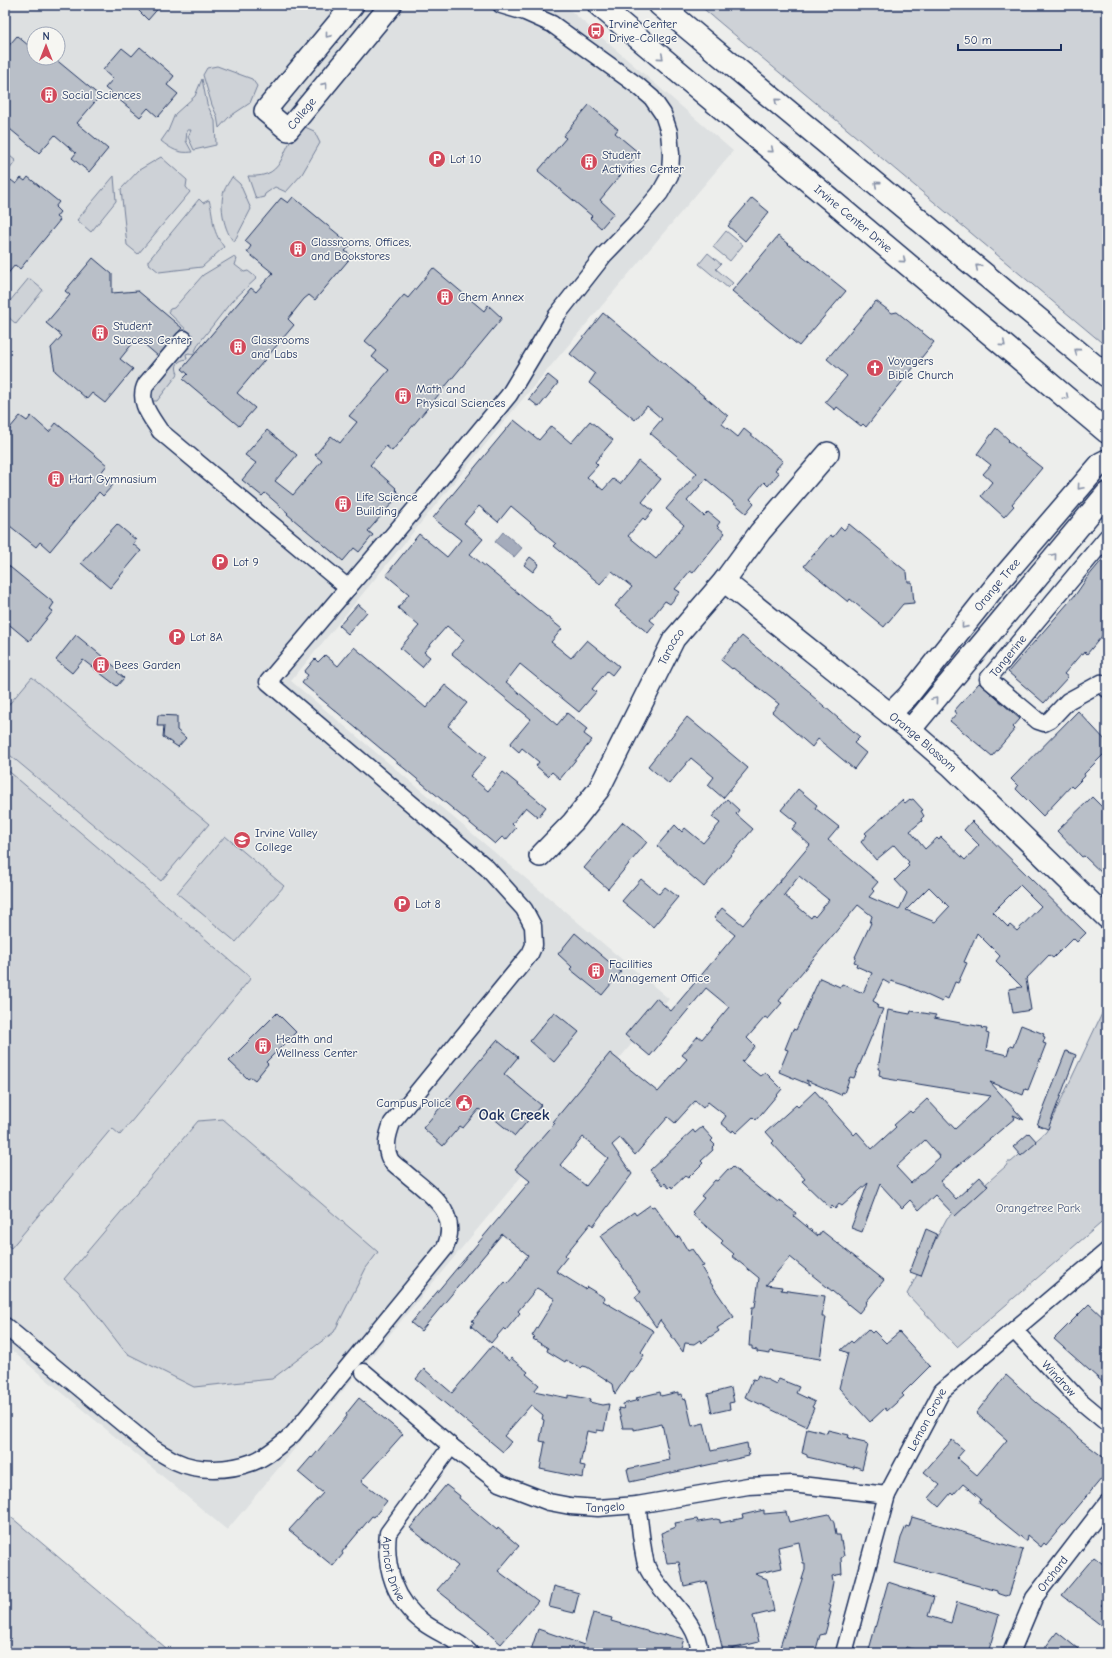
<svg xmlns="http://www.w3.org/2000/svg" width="1112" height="1658" font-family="'Comic Neue',sans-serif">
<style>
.built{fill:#dde0e1;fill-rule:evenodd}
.green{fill:#ced2d7;stroke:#74809a}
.water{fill:#a5acbc;stroke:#6e7a96}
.building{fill:#b9bfc8;stroke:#1b2f5e;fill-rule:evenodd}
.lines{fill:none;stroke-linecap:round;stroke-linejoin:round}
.minor-casing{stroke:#1b2f5e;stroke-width:19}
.tertiary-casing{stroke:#1b2f5e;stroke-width:24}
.primary-casing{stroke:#1b2f5e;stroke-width:25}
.minor{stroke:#f6f6f2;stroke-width:16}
.tertiary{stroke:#f6f6f2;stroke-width:21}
.primary{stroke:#f6f6f2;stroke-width:22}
.oneway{stroke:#8892a8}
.labels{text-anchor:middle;stroke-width:3;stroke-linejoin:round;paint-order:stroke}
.poi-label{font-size:12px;fill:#1b2f5e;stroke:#f6f6f2;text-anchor:start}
.street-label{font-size:12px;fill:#1b2f5e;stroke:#f6f6f2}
.park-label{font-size:12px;fill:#48587c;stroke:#f6f6f2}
.district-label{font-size:16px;font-weight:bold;fill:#1b2f5e;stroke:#f6f6f2}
</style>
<rect width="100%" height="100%" fill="#edeeec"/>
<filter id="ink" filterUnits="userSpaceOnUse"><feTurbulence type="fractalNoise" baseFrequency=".025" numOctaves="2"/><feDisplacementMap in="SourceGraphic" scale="8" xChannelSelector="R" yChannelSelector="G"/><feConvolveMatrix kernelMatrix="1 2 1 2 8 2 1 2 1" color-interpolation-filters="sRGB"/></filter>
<g filter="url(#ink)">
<path class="built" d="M5 5H564L733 151 516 407 291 681 669 999 227 1530 5 1345ZM34 34H58V58H34Z"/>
<path class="green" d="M699 5H1107V347Z
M217 66 252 79 257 86 250 103 229 117 219 128 217 116 212 105 203 75 207 68Z
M202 79 207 104 215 121 216 145 194 150 188 137 191 130H187L186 141 192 152C179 154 171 149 161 141L168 131 175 114 195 96Z
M305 127 314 131 320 143 302 174 286 192 275 187 265 194 264 197 256 199 248 176C291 179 277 142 305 127Z
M5 152 16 161 5 175Z
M161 157 187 180 186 187 190 192 138 254 127 245 121 189 139 170Z
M114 176 116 201 91 232 77 220Z
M232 177 240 184 251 209 234 242C224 231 219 205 224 191 226 186 229 182 232 177Z
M199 199 203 203 209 200C215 220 210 228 224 247L202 267 159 272 148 263V261Z
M726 231 743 245 730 261 713 247Z
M708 253 721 264 716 269 733 283 728 288 699 264Z
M233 257 237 259 235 265 244 272 248 271 257 278 231 302 199 343 193 355 189 353 186 354 187 359C178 360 174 365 178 374L157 401H152L151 390 194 337 168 312 170 309 174 308 203 275Z
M29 278 43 290 16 324 5 314V307Z
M32 677 209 824 161 881 5 751V709Z
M5 768 251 978 120 1135 112 1128 11 1248 5 1243Z
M225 836 284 886 236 942 177 893Z
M1107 1003V1218L957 1347 907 1294 947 1218 1006 1166 1008 1162H1011L1046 1132Z
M223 1119 378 1252 366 1268 334 1332 272 1379 194 1387 126 1353 78 1291 64 1279 198 1121Z
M5 1512 172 1653H5Z"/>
<path class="water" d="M503 532 522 548 514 557 495 542Z"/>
<path class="building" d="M133 5H161L148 20Z
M17 36 34 50V58H54L100 96 77 123 108 149 89 172 72 158 76 153 55 135 39 153 5 125V50Z
M140 47 174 76 167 85 178 94 158 117 148 108 140 117 105 88 113 79 103 70 122 48 132 56Z
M589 105 618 129 615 133 639 153 600 200 614 213 601 228 590 218 592 216 538 171 566 138 563 136Z
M28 177 59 202 55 207 60 212 56 217 60 220 20 269 15 265 5 277V187L11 180 16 184 21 178 25 181Z
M293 197 351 245 345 251 352 256 315 300 309 295 304 299 288 319 294 325 237 393 255 408 239 426 183 379 188 374 182 369 251 288 256 292 273 273 247 252 251 246 245 241 281 198 288 203Z
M752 198 769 212 745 241 728 226Z
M778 236 846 291 799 346 732 291Z
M93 258 112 274V293L138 291 182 328 158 356 137 338 120 359 133 369 105 403 92 393 87 399 55 371 51 348 62 336 46 323 70 295 65 291Z
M433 268 484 311 488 305 502 318 392 451 386 446 370 465 396 488 395 489 400 494 368 531 373 535 359 552 354 548 343 561 287 514 288 513 265 493 262 496 242 480 256 463 245 455 267 430 297 455 275 481 293 495 322 461 315 455 331 436 340 443 357 422 349 416 389 370 372 357 377 351 365 341 404 295 408 298Z
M876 301 892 313 897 312 934 342 866 427 863 424 861 426 837 407 835 410 825 402 847 376 827 359Z
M603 313 728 416 722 424 738 437 744 429 783 461 775 470 779 473 768 486 764 482 750 499 754 503 746 513 706 479 687 501 704 516 708 512 720 522 717 526 725 533 693 573 690 571 675 589 680 592 670 604 665 601 650 620 655 624 648 633 615 606 632 587 612 571 600 584 554 546 556 544 511 506 498 522 479 506 464 523 483 539 470 554 562 629 551 642 571 658 587 640 619 666 612 675 607 671 592 689 596 692 579 712 520 664 506 682 557 725 567 713 587 729 584 734 592 740 560 779 552 772 548 776 536 766 539 762 522 748 519 752 510 744 531 719 452 654 464 640 447 626 424 652 430 657 422 667 400 648 419 626 398 608 409 594 386 575 419 534 447 557 461 540 433 518 514 420 539 440 551 426 571 443 590 421 613 440 595 462 598 465 587 477 603 490 613 479 620 484 638 461 661 479 642 502 653 511 645 520 643 518 628 536 656 559 684 525 666 509 697 473 650 433 662 419 647 406 635 420 589 383 595 374 570 354Z
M548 375 558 383 539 407 529 399Z
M20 416 27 421 31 416 49 432 56 423 107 465 100 474 113 485 103 496 99 492 50 551 40 542 36 547 5 522V434Z
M996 428 1009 440 1008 441 1042 468 1012 504 1014 506 1004 517 981 496 992 482 983 474 991 465 977 454Z
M117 524 136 540 133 544 141 551 110 588 81 563Z
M849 524 907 572 908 582H912L914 603 903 604 884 627 850 599 848 602 804 566 830 535 833 537 841 527 844 530Z
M1107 554V630L1087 654 1085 652 1083 655 1081 654 1064 674 1068 677 1044 703 1008 672 1076 594 1087 578Z
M530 557 539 564 533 572 524 565Z
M5 563 54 603 50 609 53 611 29 641 5 621Z
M358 604 367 612 348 634 339 626Z
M76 635 119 670 117 672 124 678 117 686 83 660 72 673 56 660Z
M742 636 811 693 810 694 860 737 854 743 866 753 854 769 818 739 812 747 772 712 779 704 733 668 732 669 721 660Z
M354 647 426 708 445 685 467 703 448 726 486 757 470 776 488 791 503 772 546 807 538 817 526 807 512 824 516 828 506 840 502 837 495 844 302 683 308 675 304 672 315 659 318 662 325 655 338 666Z
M979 683 1020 719 1013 727 1015 729 992 756 950 721 956 714 954 711Z
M1078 711 1107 742V751L1084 774 1085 776 1073 788 1071 786 1043 816 1016 789 1018 786 1011 779Z
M158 715 177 716V730L186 738 178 747 163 737 164 726H157Z
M687 717 748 768 723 798 708 785 714 777 691 758 669 784 648 766Z
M798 789 817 805 815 808 839 827 828 840 878 882 872 889 874 891 869 897 899 910 907 893 895 880 909 866 907 864 909 862 894 845 876 860 861 842 867 835 865 833 902 800 905 803 910 799 911 800 913 799 923 810 921 811 924 816 921 819 922 821 910 831 925 849 937 838 939 840 941 837 965 860 979 845 964 830 972 821 1086 933 1077 942 1073 938 1053 958 1049 955 1026 979 1031 1010 1013 1013 1009 989 1022 987 996 961 1000 956 977 933 964 962 967 963 958 983 955 982 948 999 944 997 942 1002 907 986 891 981 890 984 883 980 873 1001 878 1004 877 1008 883 1009 854 1078 850 1077 844 1093 842 1092 841 1095 806 1080 810 1085 779 1072 788 1050 785 1049 793 1029 796 1030 820 978 840 987 842 984 863 993 872 973 856 966 857 963 854 962 856 957H855L871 923H870L872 916 858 905 789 988 779 1001 782 1003 768 1019 765 1017 747 1038 755 1046 742 1062 760 1076 765 1072 782 1089 756 1120 753 1117 736 1133 733 1130 732 1132 721 1123 726 1116 708 1102 703 1108 695 1101 675 1123 668 1117 635 1155 620 1138 612 1145 632 1174 593 1226 591 1223 565 1255 567 1257 556 1271 585 1289 587 1287 605 1298 603 1301 654 1331 641 1352 644 1355 633 1372 630 1371 615 1394 613 1384 587 1367 583 1366 581 1368 566 1360 565 1362 547 1351 548 1348 533 1339 535 1337 532 1336 555 1299 537 1288 518 1311 520 1313 506 1330 504 1328 491 1343 471 1326 474 1322 472 1321 505 1282 507 1284 515 1275 528 1255 502 1234 421 1331 411 1323 530 1181 515 1169 555 1123 553 1122 610 1053 658 1092 687 1059 682 1055 698 1036 702 1039 729 1007 706 988 650 1056 625 1035 656 998 671 1011 735 935 714 918 722 908 743 925 810 845 792 829 797 823 781 810ZM799 876 829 900 815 917 813 915 811 918 784 895ZM1020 885 1041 906 1017 931 1010 925 1008 927 993 912ZM929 887 949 907 935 922 906 910ZM583 1137 608 1158 586 1186 560 1165Z
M1092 797 1107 812V878L1084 856 1082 857 1057 831Z
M727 799 739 810 736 814 753 829 704 887 657 846 675 825 682 832 685 828 703 843 720 823 712 817Z
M623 822 647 842 608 889 584 868Z
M641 879 659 894 665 887 678 897 653 927 622 901Z
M575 933 621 972 602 995 570 969 572 967 558 954Z
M888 1010 910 1014 911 1011 936 1015 934 1018 982 1027 981 1028 987 1029 986 1033 989 1034 986 1050 1007 1055 1010 1046 1013 1047 1021 1025 1044 1034 1043 1036 1045 1037 1043 1043 1046 1044 1028 1090 1025 1089 1023 1095 990 1082 1024 1120 1013 1115 1015 1118 940 1181 956 1199 980 1177 988 1186 955 1216 935 1195 919 1210 910 1200 902 1208 880 1184 862 1232 851 1228 868 1183 842 1206 839 1204 835 1209 832 1206 830 1208 802 1181 805 1179 772 1143 774 1141 766 1132 796 1105 798 1107 815 1091 854 1135 857 1132 872 1149 896 1127 894 1125 910 1111 912 1113 927 1099 955 1129 991 1096 882 1078V1076L879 1075 880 1069H878ZM925 1140 940 1157 911 1183 896 1167Z
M554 1012 579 1032 554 1062 530 1041Z
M277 1013 296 1032 266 1062 268 1064 255 1080 251 1077 248 1079 229 1061Z
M497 1040 518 1057 504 1074 541 1105 515 1136 492 1117 491 1119 479 1109 463 1128 460 1126 443 1146 423 1128Z
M1066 1051 1076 1055 1048 1129 1037 1125Z
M702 1127 713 1139 711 1141 715 1145 712 1148 713 1150 701 1161 703 1163 688 1178 685 1176 672 1188 671 1186 669 1188 665 1183 663 1185 650 1170 693 1130 695 1133Z
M1029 1133 1037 1142 1021 1156 1013 1147Z
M733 1167 764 1193 765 1192 778 1202 779 1200 796 1213 794 1216 818 1236 822 1231 884 1280 866 1302 867 1303 859 1313 790 1257 766 1285 782 1287 781 1290 825 1296 822 1317H826L820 1359 770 1351V1354L757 1352V1350L752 1349V1346H749L752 1307H755L759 1278 732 1256 734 1254 721 1243 723 1241 721 1239 693 1215 694 1214 692 1212 704 1198 701 1196 715 1180 717 1181 728 1169 730 1170Z
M650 1205 652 1207 654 1206 675 1235 677 1238 679 1236 688 1251 692 1249 704 1266 701 1267 710 1282 734 1317 717 1328 719 1331 701 1343 700 1340 694 1344 685 1343 683 1352 660 1320 656 1327 635 1297 641 1292 600 1236 634 1212 636 1215Z
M926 1229 937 1234 921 1276 910 1272Z
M1089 1304 1107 1321V1386L1054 1339Z
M868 1329 872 1333 874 1331 886 1343 899 1332 930 1366 902 1394 904 1396 887 1411 885 1408 870 1422 839 1388 848 1353 841 1350 851 1341 853 1343Z
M492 1346 509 1361 511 1358 528 1372 526 1374 539 1385 534 1391 568 1398V1395L590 1399 589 1402 603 1405 609 1404 604 1431 597 1430V1433L587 1431 580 1465 585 1466 583 1478 540 1469 545 1442 540 1441 544 1420 542 1419 543 1415 531 1405 504 1436 511 1442 503 1452 416 1379 424 1369 452 1393Z
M758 1375 776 1384 779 1379 799 1387 796 1393 815 1402 812 1407 814 1408 806 1426 745 1397 753 1379 756 1380Z
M1006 1375 1037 1403 1065 1424 1078 1438 1107 1460V1472L1046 1545 1044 1543 1041 1547 1027 1535 1026 1541 979 1503 981 1499 963 1484 953 1495 951 1493 939 1507 929 1498 940 1485 924 1472 952 1440 964 1450 957 1458 977 1475 1007 1440 976 1413Z
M731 1388 734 1402 729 1403 730 1409 712 1413 708 1394Z
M660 1392 661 1396 678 1392V1395L682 1394 683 1400 686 1399 692 1426 704 1423 711 1451 747 1443 749 1456 630 1482 627 1469 670 1460 662 1424 634 1430V1428H623L618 1408 624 1409 623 1404 639 1400 636 1398Z
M359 1398 403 1434 361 1481 387 1501 374 1517 372 1516 342 1552 343 1554 333 1566 289 1530 323 1493 298 1472 311 1457 312 1458 347 1416 346 1414Z
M807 1428 827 1433 828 1430 849 1435 848 1438 865 1442V1444L868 1445 862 1469 854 1466V1468L807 1457V1455L802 1453Z
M446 1485 460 1496 459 1498 497 1530 498 1528 519 1546 498 1571 538 1601 501 1644 488 1633 490 1632 437 1590 458 1566 410 1528Z
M764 1510V1514L786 1512 789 1522 829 1514 834 1523 836 1535H840L844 1556 841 1558 842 1574 832 1576 833 1582 829 1605 831 1606 829 1612H831L825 1634 820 1635 815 1653H778L805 1570V1563H803L799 1542 778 1547 782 1568 755 1574 767 1579 774 1611 753 1616 759 1642 723 1651 706 1581 684 1586 679 1562 667 1563 661 1533 676 1527 675 1523 697 1519 698 1522 716 1519 720 1520V1523L743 1518 742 1515Z
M912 1517 1023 1550 1009 1595 1006 1596 997 1593V1591L895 1563 901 1538 906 1526 909 1527Z
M1094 1557 1107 1567V1599L1101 1605 1107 1610V1630L1062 1595Z
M888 1582 934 1597 928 1616 951 1623 957 1602 999 1615 988 1653H925L906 1647 904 1653H868Z
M554 1586 579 1593 574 1613 549 1607Z
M593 1613 612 1618 611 1621 664 1636V1634L684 1639 679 1653H530L538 1629 584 1645Z
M1057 1632 1083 1653H1041Z"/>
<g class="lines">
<g class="minor-casing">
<g id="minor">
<path d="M184 339 146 384C137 401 151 417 160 431L348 588"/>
<path d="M1107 537 988 679 1038 721 1044 723 1050 720 1068 701 1101 683 1107 689"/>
<path d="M5 1326 151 1447C159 1452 167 1457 175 1461 198 1472 229 1471 253 1462 268 1456 281 1444 293 1434L445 1248C461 1211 428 1193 403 1171 399 1168 392 1163 390 1159 384 1147 388 1134 392 1123L530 954 534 945 533 926 524 909 487 868 268 682 420 503 509 395 557 315 604 255 634 224 660 193 670 175 671 154 669 132 663 114 652 98 638 86 552 24 525 12 501 5"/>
<path id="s1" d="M1014 1330 1077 1398 1107 1423"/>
<path id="s2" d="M364 1372 451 1446 499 1483 549 1502 570 1506 598 1508 637 1505 748 1486 792 1484 887 1495"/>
<path id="s3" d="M451 1446 388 1533C384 1567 395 1602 424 1623 439 1634 457 1639 470 1653"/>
<path d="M637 1505C640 1520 642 1555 647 1567 659 1594 701 1622 699 1653"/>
<path id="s4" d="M844 1653 887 1495 942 1391 1107 1251"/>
<path id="s5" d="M1011 1653 1034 1598 1107 1503"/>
</g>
</g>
<g class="tertiary-casing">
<g id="tertiary">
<path id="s6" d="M353 5 265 111 288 130 391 5"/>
<path id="s7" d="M724 581 910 730 950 765 1107 918"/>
<path id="s8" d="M890 714 908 696 997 584 1101 463 1107 460"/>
<path d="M910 730 1107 493"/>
<path id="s9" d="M540 856 573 822 599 789 674 639 724 581 760 532 828 453"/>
</g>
</g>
<g class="primary-casing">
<g id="primary">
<path id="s10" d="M599 5 1107 432"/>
<path d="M660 5 1107 376"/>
</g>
</g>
<use href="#minor" class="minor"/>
<use href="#tertiary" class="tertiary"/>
<use href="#primary" class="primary"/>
</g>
<defs><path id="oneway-chevron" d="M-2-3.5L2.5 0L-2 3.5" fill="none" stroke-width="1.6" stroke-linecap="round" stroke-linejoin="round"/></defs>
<g class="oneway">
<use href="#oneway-chevron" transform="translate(328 35) rotate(129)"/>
<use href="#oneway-chevron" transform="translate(661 57) rotate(40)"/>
<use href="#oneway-chevron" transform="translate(325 85) rotate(-51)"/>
<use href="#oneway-chevron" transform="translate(777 101) rotate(-140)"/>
<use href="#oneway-chevron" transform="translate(771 150) rotate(40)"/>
<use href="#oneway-chevron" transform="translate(877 184) rotate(-140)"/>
<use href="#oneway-chevron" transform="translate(903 260) rotate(40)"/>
<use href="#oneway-chevron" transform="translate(978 267) rotate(-140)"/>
<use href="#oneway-chevron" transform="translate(1003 344) rotate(40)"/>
<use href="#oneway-chevron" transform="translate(1077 351) rotate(-140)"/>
<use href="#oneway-chevron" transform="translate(1066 397) rotate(40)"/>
<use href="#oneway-chevron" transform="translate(1080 487) rotate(131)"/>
<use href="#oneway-chevron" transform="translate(1054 556) rotate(-50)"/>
<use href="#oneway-chevron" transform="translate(964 626) rotate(129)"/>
<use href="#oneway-chevron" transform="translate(935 700) rotate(-50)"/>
</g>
</g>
<defs>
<g id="bus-disc" transform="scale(0.9)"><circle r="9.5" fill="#d1495b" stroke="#f6f6f2"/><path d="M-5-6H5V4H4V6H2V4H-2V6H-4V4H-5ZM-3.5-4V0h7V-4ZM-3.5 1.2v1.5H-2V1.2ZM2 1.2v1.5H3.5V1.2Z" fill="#fff"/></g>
<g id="building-disc" transform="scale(0.9)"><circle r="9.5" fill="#d1495b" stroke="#f6f6f2"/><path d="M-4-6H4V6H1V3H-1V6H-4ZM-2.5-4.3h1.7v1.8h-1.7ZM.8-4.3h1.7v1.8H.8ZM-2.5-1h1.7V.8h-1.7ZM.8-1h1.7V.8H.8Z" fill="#fff"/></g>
<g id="parking-disc" transform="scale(0.9)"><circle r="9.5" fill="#d1495b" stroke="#f6f6f2"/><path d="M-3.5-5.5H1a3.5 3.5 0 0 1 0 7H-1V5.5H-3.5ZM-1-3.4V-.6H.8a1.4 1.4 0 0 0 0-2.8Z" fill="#fff"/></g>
<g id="church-disc" transform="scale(0.9)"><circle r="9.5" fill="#d1495b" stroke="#f6f6f2"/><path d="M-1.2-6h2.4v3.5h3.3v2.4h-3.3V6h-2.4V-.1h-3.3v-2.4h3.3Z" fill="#fff"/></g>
<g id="university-disc" transform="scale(0.9)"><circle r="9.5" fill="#d1495b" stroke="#f6f6f2"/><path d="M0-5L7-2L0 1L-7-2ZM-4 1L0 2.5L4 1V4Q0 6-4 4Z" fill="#fff"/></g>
<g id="civic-disc" transform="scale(0.9)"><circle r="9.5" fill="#d1495b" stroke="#f6f6f2"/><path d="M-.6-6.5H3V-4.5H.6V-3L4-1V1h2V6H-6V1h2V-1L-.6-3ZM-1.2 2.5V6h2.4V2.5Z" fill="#fff"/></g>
</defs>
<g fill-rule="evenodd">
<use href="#bus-disc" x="596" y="31"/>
<use href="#building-disc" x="49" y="95"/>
<use href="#parking-disc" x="437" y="159"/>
<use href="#building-disc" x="589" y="162"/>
<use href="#building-disc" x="298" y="249"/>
<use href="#building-disc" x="445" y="297"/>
<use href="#building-disc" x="100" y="333"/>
<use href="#building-disc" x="238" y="347"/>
<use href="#church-disc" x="875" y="368"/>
<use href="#building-disc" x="403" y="396"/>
<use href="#building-disc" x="56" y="479"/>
<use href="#building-disc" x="343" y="504"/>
<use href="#parking-disc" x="220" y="562"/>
<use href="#parking-disc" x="177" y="637"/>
<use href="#building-disc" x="101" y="665"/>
<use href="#university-disc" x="242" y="840"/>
<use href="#parking-disc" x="402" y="904"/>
<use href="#building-disc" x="596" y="971"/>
<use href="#building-disc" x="263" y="1046"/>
<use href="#civic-disc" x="464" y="1103"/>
</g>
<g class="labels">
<g class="poi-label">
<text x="609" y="28">Irvine Center<tspan x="609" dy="14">Drive-College</tspan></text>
<text x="62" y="99">Social Sciences</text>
<text x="602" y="159">Student<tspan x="602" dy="14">Activities Center</tspan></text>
<text x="450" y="163">Lot 10</text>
<text x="311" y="246">Classrooms, Offices,<tspan x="311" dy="14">and Bookstores</tspan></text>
<text x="458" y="301">Chem Annex</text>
<text x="113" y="330">Student<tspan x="113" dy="14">Success Center</tspan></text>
<text x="251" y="344">Classrooms<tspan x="251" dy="14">and Labs</tspan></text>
<text x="888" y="365">Voyagers<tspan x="888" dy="14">Bible Church</tspan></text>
<text x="416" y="393">Math and<tspan x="416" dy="14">Physical Sciences</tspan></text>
<text x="69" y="483">Hart Gymnasium</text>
<text x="356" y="501">Life Science<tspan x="356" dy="14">Building</tspan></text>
<text x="233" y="566">Lot 9</text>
<text x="190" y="641">Lot 8A</text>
<text x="114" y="669">Bees Garden</text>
<text x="255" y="837">Irvine Valley<tspan x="255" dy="14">College</tspan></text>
<text x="415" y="908">Lot 8</text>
<text x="609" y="968">Facilities<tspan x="609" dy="14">Management Office</tspan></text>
<text x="276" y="1043">Health and<tspan x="276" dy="14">Wellness Center</tspan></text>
<text x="451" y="1107" text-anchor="end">Campus Police</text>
</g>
<g class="street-label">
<text dy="4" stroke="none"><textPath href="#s6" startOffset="189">College</textPath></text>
<text dy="4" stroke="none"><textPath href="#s10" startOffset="332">Irvine Center Drive</textPath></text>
<text dy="4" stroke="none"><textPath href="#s8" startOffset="168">Orange Tree</textPath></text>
<text dy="4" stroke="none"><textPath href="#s9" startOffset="249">Tarocco</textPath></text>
<text transform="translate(1008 656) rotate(-51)" y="4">Tangerine</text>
<text dy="4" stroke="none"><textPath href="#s7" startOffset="256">Orange Blossom</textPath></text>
<text dy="4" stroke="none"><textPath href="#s1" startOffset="66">Windrow</textPath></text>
<text dy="4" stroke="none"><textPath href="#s4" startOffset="249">Lemon Grove</textPath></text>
<text dy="4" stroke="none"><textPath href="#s2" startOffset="285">Tangelo</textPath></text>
<text dy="4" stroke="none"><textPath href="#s3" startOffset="144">Apricot Drive</textPath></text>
<text dy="4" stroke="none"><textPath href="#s5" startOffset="90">Orchard</textPath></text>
</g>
<g class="park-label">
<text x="1038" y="1212">Orangetree Park</text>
</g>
<g class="district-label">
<text x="514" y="1120">Oak Creek</text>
</g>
</g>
<rect width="1112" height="1658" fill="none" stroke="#f6f6f2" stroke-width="20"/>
<rect x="10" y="10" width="1092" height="1638" fill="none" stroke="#1b2f5e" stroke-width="1.5" filter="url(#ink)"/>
<g transform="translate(46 46)"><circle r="19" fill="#f6f6f2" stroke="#9ea6b7"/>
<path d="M0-3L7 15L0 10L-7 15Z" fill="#d1495b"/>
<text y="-6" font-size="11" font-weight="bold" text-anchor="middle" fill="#1b2f5e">N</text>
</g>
<path d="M958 44v6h103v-6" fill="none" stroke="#1b2f5e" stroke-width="2"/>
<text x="964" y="44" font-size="12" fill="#1b2f5e" stroke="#f6f6f2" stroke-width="3" paint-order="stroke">50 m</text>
</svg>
